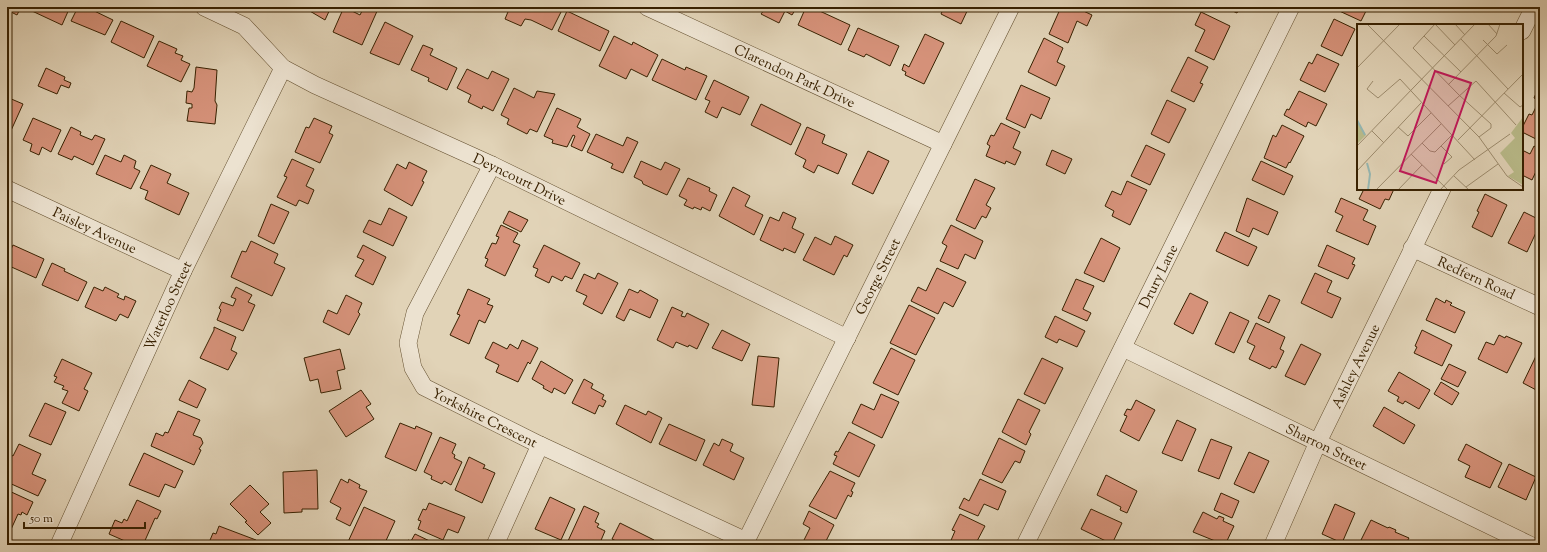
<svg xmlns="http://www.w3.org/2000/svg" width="1547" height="552" font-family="'Sorts Mill Goudy',serif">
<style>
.building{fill:#d6927a;stroke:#382101}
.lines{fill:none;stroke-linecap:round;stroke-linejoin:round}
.minor-casing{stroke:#624e2e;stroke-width:18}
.minor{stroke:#ece2d0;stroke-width:17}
.labels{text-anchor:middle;stroke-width:3;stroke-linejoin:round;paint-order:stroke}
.street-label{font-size:14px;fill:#382101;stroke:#ece2d0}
.inset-river{fill:none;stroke:#95b7b3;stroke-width:2}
.inset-road{fill:none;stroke:#9d8c6e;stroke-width:1}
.view{fill:#c2185b;fill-opacity:0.15;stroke:#c2185b;stroke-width:2}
.inset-edge{fill:none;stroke:#382101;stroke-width:2}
</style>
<rect width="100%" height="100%" fill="#e1d3b7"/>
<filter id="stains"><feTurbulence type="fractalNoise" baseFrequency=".005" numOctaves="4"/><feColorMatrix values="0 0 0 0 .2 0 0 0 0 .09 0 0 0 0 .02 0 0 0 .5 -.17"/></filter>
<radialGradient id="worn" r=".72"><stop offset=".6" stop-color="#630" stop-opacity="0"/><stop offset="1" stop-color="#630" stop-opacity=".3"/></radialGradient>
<path class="building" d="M7 7H21L17 15 7 10Z
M34 7H70L62 25 32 11Z
M78 7H86L113 20 105 35 71 21Z
M303 7H331L325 20Z
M344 7 360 15 364 7H373L378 9 362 45 333 32Z
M510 7H561L563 8 552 30 531 20 525 19 521 26 505 19Z
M759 7H797L792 15 785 11 779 23 761 14 764 10Z
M806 7H811L850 25 841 45 798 25Z
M944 7H969L961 24 941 14Z
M1061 7H1075L1092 15 1087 26 1077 21 1068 43 1049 34Z
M1224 7H1240L1237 13Z
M1336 7H1368L1361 21 1335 9Z
M567 11 609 31 600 51 558 31Z
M1201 12 1230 26 1214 60 1195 51 1205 30 1195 25Z
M1334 19 1355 29 1342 56 1321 46Z
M121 21 154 36 144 58 111 42Z
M385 22 413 36 399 65 370 53Z
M858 28 899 46 890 66 866 54 864 57 848 50Z
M925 34 944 43 924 84 905 75 906 72 902 70 904 64 909 67Z
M614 36 632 45 633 42 658 55 647 77 631 69 626 79 599 66Z
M1044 38 1063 48 1057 62 1065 66 1056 86 1028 72Z
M159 41 177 49 175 53 183 56 181 60 190 64 181 82 147 66Z
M423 45 433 49 430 55 457 68 447 90 428 81 429 78 411 70Z
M1317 54 1339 64 1325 92 1300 80 1309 62 1312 64Z
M1188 57 1208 67 1200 83 1203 84 1194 102 1171 91Z
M662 59 685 70 686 67 707 76 696 100 652 80Z
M196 67 217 70 215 101 217 105 215 124 187 121 189 108H192V104L186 103 187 91 192 92 194 88Z
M46 68 65 77 64 80 71 83 69 88 61 85 57 94 38 86Z
M467 69 488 79 492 71 509 79 493 111 483 106 482 109 468 102 471 95 457 88Z
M714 80 749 97 740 115 722 107 717 118 705 112 710 101 705 99Z
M1540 84V101L1534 98Z
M1021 85 1050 98 1041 119 1031 114 1025 128 1006 119Z
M514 88 534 98 537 91 555 94 537 132 530 129 527 134 507 124 509 119 501 115Z
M1299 91 1327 104 1316 126 1308 122 1306 127 1284 115 1287 109 1289 110Z
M7 94 10 95 9 98 23 104 9 135 7 134Z
M1167 100 1186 109 1169 143 1151 134Z
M761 104 801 124 791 145 751 125Z
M1537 105 1540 106V141L1522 132V128L1529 114 1532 115Z
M557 108 581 119 577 127 590 134 582 151 571 146 575 136 573 135 567 147 552 143 553 140 544 136Z
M33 118 61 130 51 152 42 147 39 155 30 151 32 144 23 140Z
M314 118 332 126 329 133 333 135 320 163 295 152 306 127 309 128Z
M1001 123 1020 132 1013 148 1021 152 1015 165 1006 161 1005 164 986 156 990 146 987 144 991 135 994 136Z
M1282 125 1304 136 1290 163 1289 162 1286 168 1264 158 1273 135 1276 137Z
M71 127 81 132 80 135 92 140 95 135 105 139 93 165 74 156 72 160 58 154Z
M807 127 825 135 822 143 847 154 838 174 818 165 814 173 803 167 806 160 795 154Z
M596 134 623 146 627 137 638 142 623 173 611 168 613 164 587 152Z
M1146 145 1165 154 1150 185 1131 176Z
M1534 146 1540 149V163L1532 180 1522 175V150L1530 154Z
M1052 150 1072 159 1065 174 1046 165Z
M868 151 889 161 873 194 852 184Z
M105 155 121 162 124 155 136 161 134 168 140 171 131 189 96 174Z
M292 159 314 169 306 186 314 190 308 204 299 200 296 206 277 197 287 177 284 176Z
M641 161 661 170 665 162 680 169 667 195 643 184 642 181 634 177Z
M1261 161 1293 176 1284 195 1252 180Z
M409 162 427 171 422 181 424 182 412 206 384 190 397 164 406 169Z
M151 165 171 174 167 183 189 193 179 215 145 199 148 191 140 188Z
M688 178 710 188 709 191 717 195 710 211 702 207 701 210 694 207 693 209 684 205 687 200 679 196Z
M975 179 995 188 986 205 991 208 986 218 982 216 975 229 956 220Z
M1127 181 1147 190 1130 225 1112 216 1114 211 1105 206 1112 191 1121 195Z
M733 187 750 196 745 206 763 215 754 235 719 216Z
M1364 189H1394L1389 200 1385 199 1380 209 1359 199Z
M1485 194 1507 205 1492 237 1472 227 1479 212 1477 211Z
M1247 198 1278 212 1268 235 1253 228 1249 237 1236 231Z
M1341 198 1368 210 1363 220 1376 226 1368 245 1336 231 1343 216 1335 212Z
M271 204 289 212 274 244 258 236Z
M389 208 407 217 393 246 363 232 369 220 381 225Z
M509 211 528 220 521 232 503 223Z
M783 212 796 218 792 228 804 234 795 253 784 248 783 251 760 240 770 217 779 221Z
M1524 212 1540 220V224L1527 252 1508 243Z
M501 225 518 233 513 242 520 245 505 276 485 266 488 259 485 258 492 243 496 244 499 237 496 236Z
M951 225 983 241 975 259 965 254 958 269 940 261 947 246 942 243Z
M1225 232 1257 247 1248 266 1216 251Z
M835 236 853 245 847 257 844 255 834 275 803 260 815 237 831 245Z
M1101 238 1120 248 1104 282 1084 273Z
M251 241 278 254 274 263 285 268 272 296 231 277 242 251 246 252Z
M13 245 44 259 36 278 7 265V257Z
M363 245 386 257 373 285 355 276 364 260 357 257Z
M544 245 580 263 572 279 565 276 562 281 552 276 549 283 535 276 538 269 533 267Z
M1327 245 1355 258 1352 264 1355 265 1348 279 1318 266Z
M52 263 65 269 64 271 87 282 78 301 42 285Z
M937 268 966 282 953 307 944 302 938 314 911 301 918 287 926 291Z
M598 273 618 283 602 314 583 304 587 296 576 291 584 274 595 279Z
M1315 273 1332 281 1327 292 1341 298 1332 318 1301 303Z
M1076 279 1094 286 1083 309 1091 313 1087 321 1062 310Z
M94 287 103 291 105 287 119 294 117 297 124 300 125 296 136 301 128 318 120 314 116 321 85 307Z
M236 287 252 295 248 302 255 305 243 331 217 320 221 310 219 308 222 302 233 306 236 299 231 297Z
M468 289 490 299 487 304 493 306 485 323 479 320 469 344 450 335 460 315 457 314Z
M629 289 638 293 640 290 658 300 650 318 630 309 624 321 616 317Z
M1190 293 1208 302 1193 334 1174 324Z
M346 295 362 303 358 312 360 314 349 335 323 322 328 310 337 314Z
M1269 295 1280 300 1269 323 1258 318Z
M1436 298 1445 303 1446 300 1452 303 1450 305 1465 312 1455 333 1426 320Z
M909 305 935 318 916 355 890 343Z
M672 307 683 312 681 316 685 317 687 313 709 324 697 349 689 345 688 347 676 342 673 348 657 340Z
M1230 312 1249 321 1234 353 1215 344Z
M1055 316 1085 331 1077 347 1059 339 1057 343 1045 337Z
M1256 323 1285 337 1280 349 1284 351 1276 368 1272 366 1270 369 1249 359 1255 346 1247 342Z
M214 327 236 337 231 350 237 353 228 370 200 358 214 330Z
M722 330 750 344 742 361 712 348Z
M1422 330 1452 345 1442 366 1414 353 1417 347 1415 346Z
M1499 335 1505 338 1506 336 1522 343 1507 373 1478 359 1486 342 1494 345Z
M522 340 538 348 530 364 528 362 518 382 496 372 499 365 485 358 493 342 507 349 510 344 518 349Z
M1301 344 1321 354 1305 385 1285 376Z
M891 348 915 360 898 395 873 383Z
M340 349 345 369 337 371 341 389 321 393 318 379 310 381 304 358Z
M758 356 779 358 774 407 752 405Z
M1536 356 1540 358V392L1523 383Z
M1042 358 1063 368 1045 404 1024 394Z
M62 359 92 373 84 389 88 391 79 411 62 403 68 391 62 389 64 386 54 382 57 377 54 376Z
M541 361 573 380 565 394 554 388 552 393 543 388 544 386 532 379Z
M1449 364 1466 372 1458 387 1441 379Z
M1399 372 1430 390 1419 409 1405 401 1403 404 1397 401 1399 397 1388 391Z
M584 379 593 384 591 388 604 395 602 399 606 401 603 407 599 405 595 414 572 403Z
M189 380 206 389 197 408 179 400Z
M1441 382 1459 393 1452 405 1434 394Z
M361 390 371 404 366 407 374 419 346 437 329 411Z
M881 394 899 402 882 438 852 423 861 404 874 410Z
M1018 399 1040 410 1029 432 1031 434 1026 445 1002 432Z
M1136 400 1155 410 1139 441 1120 431 1127 416 1124 415 1127 409 1131 410Z
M45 403 66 412 51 445 29 436Z
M625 405 646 415 648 411 662 418 651 443 616 424Z
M1384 407 1415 425 1404 444 1373 426Z
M178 411 200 420 193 435 201 438 203 443 199 449 201 450 194 465 151 446 156 433 163 436 165 432 168 433Z
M1177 420 1196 429 1182 461 1162 453Z
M400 423 415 429 416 426 432 433 416 471 385 457Z
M669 424 705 440 696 461 659 444Z
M849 432 875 445 859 477 833 464 837 456 834 455 836 451 838 452Z
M440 437 456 444 452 453 455 455 454 458 462 462 451 485 444 481 442 484 431 479 432 476 424 472Z
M999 438 1025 451 1020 463 1015 461 1002 483 982 474Z
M722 439 733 444 730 451 744 458 734 480 703 465 714 443 719 446Z
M1211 439 1232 447 1219 479 1198 471Z
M19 444 41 454 32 474 46 480 38 496 7 482V453L13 456Z
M1466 444 1502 463 1490 488 1465 477 1470 466 1458 460Z
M1249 452 1269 461 1254 493 1234 484Z
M144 453 183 471 175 488 165 484 159 497 129 485Z
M469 457 485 465 483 469 484 468 495 473 482 503 455 490Z
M1509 464 1536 477 1526 500 1498 487Z
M1540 466V477L1536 475Z
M317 470 318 509H302V512L284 513 283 472Z
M830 471 855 483 851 491 853 492 851 497 848 495 836 519 809 506Z
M1106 475 1137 491 1127 513 1120 510 1121 507 1097 495Z
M341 479 348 483 349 479 360 485 359 488 367 491 350 526 336 519 341 508 330 502Z
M980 479 1006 491 998 510 984 504 978 516 959 508 964 498 969 501Z
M250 485 269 504 260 512 271 523 258 535 245 522 247 521 230 504Z
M7 490 33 502 27 515 22 512 21 515 18 514 8 536Z
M1221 493 1239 501 1232 518 1214 510Z
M550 497 575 509 561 540 535 529Z
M137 500 161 511 157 519 155 518 143 545H134L109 534 115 520 122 523 124 519 127 521Z
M429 503 465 517 458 533 448 529 443 540 418 529 421 521 418 520 423 509 426 510Z
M1335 504 1355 513 1342 543 1322 534Z
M584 506 599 513 595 522 599 524 597 527 605 531 599 545H576L568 541Z
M364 507 395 521 384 545 347 544Z
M1091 509 1122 523 1112 544 1081 529Z
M809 511 834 525 824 545 802 544 810 528 803 524Z
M1203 512 1217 519 1219 516 1224 518 1223 521 1234 526 1225 545 1193 532Z
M960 514 985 526 975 545H949L955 531 952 530Z
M1371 520 1388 528 1389 527 1396 530 1395 532 1409 538 1405 545H1373L1361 540Z
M620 523 654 540 652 545H619L620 543 612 539Z
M219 526 256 540 254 545H208L213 533 216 534Z
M415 534 438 545H405L408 540 411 541Z"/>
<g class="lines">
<g class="minor-casing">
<g id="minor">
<path id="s1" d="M204 7 244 26 283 68 315 85 492 165 847 338"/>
<path id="s2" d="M647 7 943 144"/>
<path d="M1522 31 1534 7"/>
<path id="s3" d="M492 165 415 313 408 343 413 368 424 387 540 445 746 541"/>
<path id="s4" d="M7 189 183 271"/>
<path id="s5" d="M1412 248 1540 307"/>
<path id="s6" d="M1123 348 1530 545"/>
<path id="s7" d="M59 545 183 271 283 68"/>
<path d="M495 545 540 445"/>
<path id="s8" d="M744 545 1011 7"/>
<path id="s9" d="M1025 545 1291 7"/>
<path id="s10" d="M1273 545 1318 442 1442 189"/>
</g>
</g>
<use href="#minor" class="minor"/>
</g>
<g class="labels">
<g class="street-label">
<text dy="5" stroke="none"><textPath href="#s2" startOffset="163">Clarendon Park Drive</textPath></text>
<text dy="5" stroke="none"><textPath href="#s1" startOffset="363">Deyncourt Drive</textPath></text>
<text dy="5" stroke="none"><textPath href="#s4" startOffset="97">Paisley Avenue</textPath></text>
<text dy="5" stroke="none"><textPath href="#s8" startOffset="300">George Street</textPath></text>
<text dy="5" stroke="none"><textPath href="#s9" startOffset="300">Drury Lane</textPath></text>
<text dy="5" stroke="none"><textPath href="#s5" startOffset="71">Redfern Road</textPath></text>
<text dy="5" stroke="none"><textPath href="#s7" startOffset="263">Waterloo Street</textPath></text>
<text dy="5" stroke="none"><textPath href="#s10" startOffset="197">Ashley Avenue</textPath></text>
<text dy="5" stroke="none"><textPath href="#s3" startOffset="313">Yorkshire Crescent</textPath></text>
<text dy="5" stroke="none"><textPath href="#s6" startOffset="226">Sharron Street</textPath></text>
</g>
</g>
<g transform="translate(1357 24)">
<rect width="166" height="166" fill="#e1d3b7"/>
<path d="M166 93V161L151 152 157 148 143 129 158 114 154 109ZM0 97 9 111 0 120Z" fill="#b9bb8a"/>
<path class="inset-river" d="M0 96 8 111M10 139 13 150 11 166"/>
<path class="inset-road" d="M10 0 122 113 150 152 166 163M78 0 56 24 102 71 134 100V104L122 113M78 0 98 21M98 0 108 11M131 0 140 10M67 12 104 48M104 15 151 65M126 16 140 30 150 21M0 44 43 0M16 57 10 65 21 74 43 55 118 136M91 61 139 12 143 0M147 69 163 83 166 81M91 82 119 57 159 101M41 103 51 112 74 89M15 107 27 119M101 116 166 50M65 119 73 127 78 128 95 111M0 122 118 0M84 122 95 133 87 140M54 130 91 166M0 147 64 79M97 152 112 166M109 163 141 140M19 166 84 100M41 166 65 141M83 166 102 146 153 110"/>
<path class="view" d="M78 47 114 59 79 159 43 147Z"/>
<rect width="166" height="166" class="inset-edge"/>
</g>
<rect width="1547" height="552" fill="none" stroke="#e1d3b7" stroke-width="24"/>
<rect x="8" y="8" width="1531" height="536" fill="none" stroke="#382101" stroke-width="2"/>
<rect x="12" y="12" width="1523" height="528" fill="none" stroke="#382101"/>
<path d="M24 522v6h121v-6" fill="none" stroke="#382101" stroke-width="2"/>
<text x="30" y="522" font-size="12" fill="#382101" stroke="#ece2d0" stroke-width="3" paint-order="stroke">50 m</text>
<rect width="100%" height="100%" filter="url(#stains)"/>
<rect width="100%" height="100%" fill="url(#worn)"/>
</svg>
